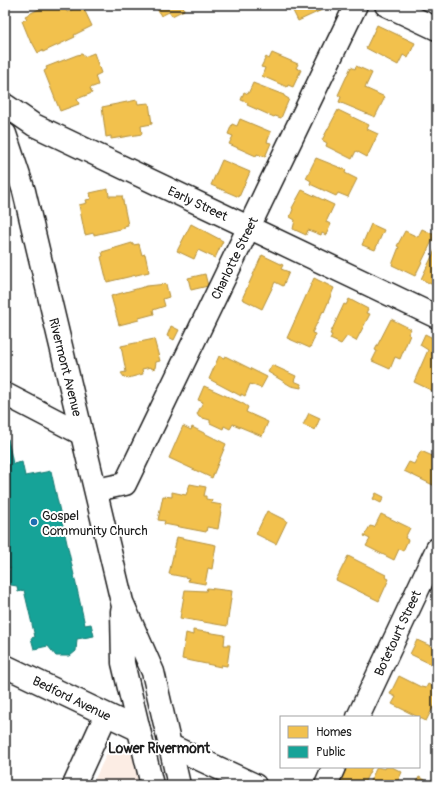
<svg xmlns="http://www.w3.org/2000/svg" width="442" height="790" font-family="Pangolin,sans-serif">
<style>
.built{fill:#fcede4}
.homes{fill:#f2c14e;stroke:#b2903f}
.public{fill:#17a398;stroke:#187a73}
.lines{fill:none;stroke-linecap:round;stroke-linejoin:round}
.minor-casing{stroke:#1c1c1c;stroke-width:25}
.tertiary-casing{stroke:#1c1c1c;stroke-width:25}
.secondary-casing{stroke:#1c1c1c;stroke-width:25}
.minor{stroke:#fff;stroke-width:22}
.tertiary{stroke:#fff;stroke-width:22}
.secondary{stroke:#fff;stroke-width:22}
.poi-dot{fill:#1f6fb2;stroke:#fff;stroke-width:1.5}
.labels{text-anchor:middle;stroke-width:4;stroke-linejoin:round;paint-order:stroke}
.street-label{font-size:13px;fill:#1c1c1c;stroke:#fff}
.poi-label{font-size:13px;fill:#1c1c1c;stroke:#fff;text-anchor:start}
.neighbourhood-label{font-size:14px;font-weight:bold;fill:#1c1c1c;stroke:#fff}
</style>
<rect width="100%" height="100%" fill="#fff"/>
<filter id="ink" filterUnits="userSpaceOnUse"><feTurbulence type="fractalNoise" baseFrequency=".025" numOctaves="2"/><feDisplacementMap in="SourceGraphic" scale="8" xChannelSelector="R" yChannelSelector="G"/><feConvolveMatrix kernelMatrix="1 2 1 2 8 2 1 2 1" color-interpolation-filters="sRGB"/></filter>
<g filter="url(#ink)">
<path class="built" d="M111 745 133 753 140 785H92Z"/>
<path class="homes" d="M47 5H59L60 7 64 6 67 12 82 5 92 26 74 35 75 37 43 52 42 50 38 53 32 42 31 43 22 21 27 19 25 16Z
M155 5H183L184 10 172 16 169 12 161 16Z
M294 5H322L324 9 298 21 291 7Z
M377 25 415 43 408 58 403 55 398 65 366 48Z
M94 53 101 73 95 76 98 85 90 88 92 93 77 99 79 104 60 111 44 71 47 69 46 67 77 55 82 54 84 57Z
M272 53 298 64 296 68 301 70 293 87 288 85 287 87 262 76 265 68 261 67 266 57 269 59Z
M356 66 372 73 365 88 385 97 375 117 339 102 341 97 338 95 351 67 355 69Z
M253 83 284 95V96L289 99 281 118 275 116 274 117 247 105 248 103 241 100 244 92 248 94Z
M137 100 138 104 149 103 152 124 141 126 142 134 111 139V136L106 137 102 107Z
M338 110 369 125 367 129 378 134 367 157 356 151 352 159 326 146 327 143 322 140Z
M240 119 271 132 267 142 271 143 265 157 257 154 256 156 229 144 233 136 228 134 232 124 237 126Z
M316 158 346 170 345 173 357 179 348 197 338 193 336 196 310 184 311 181 306 178Z
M222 160 250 172 239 197 211 185Z
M108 189 109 196H122L128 225 124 226 125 228 94 235V233L85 235 79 205 87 203 86 200 91 199 90 193Z
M302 190 334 205 326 222 331 224 326 235 322 233 321 235 308 230 306 235 293 229 295 220 290 217 293 209 292 208Z
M191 224 223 241 215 258 198 250 194 259 177 251Z
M371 224 384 230 375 250 362 245Z
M422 229 435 235 415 276 392 265 399 247 397 246 405 231 418 237Z
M132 243 133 245 139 244 142 255 145 254 149 272 107 282 101 257 103 256 102 252Z
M437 246V287L421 279Z
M262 255 283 265 281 269 289 272 283 286 275 282 262 309 242 299Z
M205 274 208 286 191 290 188 278Z
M314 278 334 288 324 312 323 311 312 333 315 334 314 339 310 348 287 338Z
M166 284 169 297 163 299 165 306 153 310 154 314 139 318V320L119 325 111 296 147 286Z
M349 299 368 309 366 313 370 314 356 341 347 336 341 344 330 339 332 335 330 334 344 304 346 305Z
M391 319 411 329 408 334 410 335 400 359 395 357 390 369 372 361 377 351 375 350Z
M171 326 179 330 174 340 167 336Z
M425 334 437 340V393L414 382 428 350 420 345Z
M154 339 160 361 156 362 155 368 152 369 151 367 142 369 143 374 128 378 124 377 121 373 126 372 121 346Z
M219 356 224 358 225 356 267 377 261 388 250 384 245 396 241 394V396L209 379Z
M272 365 296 376 294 381 301 384V388L291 386 268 372Z
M204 386 242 403 248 407 246 412 268 422 262 436 233 424 230 429 224 426 223 429 210 423V420L199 417 197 414 203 402 198 400Z
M309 413 320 418 315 430 303 425Z
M183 426 191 430 192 427 226 444 212 478 169 458Z
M421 451 437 458V482L435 486 404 471 409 462 414 464Z
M190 484 206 487 204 496H206V499L212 500 211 503 222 505 218 529 207 527 206 532 164 524 165 521 158 520 163 496 172 497V492L186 495Z
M376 493 384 497 381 503 373 499Z
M267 511 287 521 276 544 256 534Z
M381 514 410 528 405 538 408 540 403 551 399 549 394 560 366 546 370 539 364 536 370 526 374 527 375 526Z
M177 537 216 545 212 569 208 568 205 584 188 581 189 578 169 574Z
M348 556 386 575 385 577 389 579 379 601 336 580Z
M207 588 232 591 227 626 180 618 185 590 206 591Z
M193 630 225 635 224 645H230L227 666 221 665V667L182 659 186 633 193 635Z
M417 640 437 649V667L410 654Z
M399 676 421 687 426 688 428 684 437 689V700L426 721 392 704 396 697 390 694Z
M347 767H372L363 785H342V783L340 782Z
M377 767 385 769 386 767H392L402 772 396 785H368Z
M419 777 435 785H415Z"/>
<path class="public" d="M8 439 13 464 22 462 25 476 51 471 85 625 91 624 94 636 77 639 76 651 70 656H56L48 646 34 649 31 638 35 637 24 590 18 592 17 586 11 585 7 581 6 574 11 568 5 569V440Z"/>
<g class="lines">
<g class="minor-casing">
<path id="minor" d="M386 5 437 29
M5 105 34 125 437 317
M5 394 82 434
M96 490 125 484 356 5
M358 717 437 549
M171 746 255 785
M74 785 106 715
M326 785 334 767"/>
</g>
<g class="tertiary-casing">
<path id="tertiary" d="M5 666 139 730"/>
</g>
<g class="secondary-casing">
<path id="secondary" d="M5 134 24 191 122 602 153 672 179 785
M122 611 123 663 152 785"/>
</g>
<use href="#minor" class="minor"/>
<use href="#tertiary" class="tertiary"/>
<use href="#secondary" class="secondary"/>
</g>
</g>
<circle class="poi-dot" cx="34" cy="522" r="4"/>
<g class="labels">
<g class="street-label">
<text transform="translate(198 203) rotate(25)" y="5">Early Street</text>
<text transform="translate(234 258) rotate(-64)" y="5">Charlotte Street</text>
<text transform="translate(66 367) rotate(76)" y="5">Rivermont Avenue</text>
<text transform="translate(397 633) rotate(-65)" y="5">Botetourt Street</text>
<text transform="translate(72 698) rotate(26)" y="5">Bedford Avenue</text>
</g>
<g class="poi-label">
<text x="42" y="520">Gospel<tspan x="42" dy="15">Community Church</tspan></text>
</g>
<g class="neighbourhood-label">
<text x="159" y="753">Lower Rivermont</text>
</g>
</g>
<rect width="442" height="790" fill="none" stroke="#fff" stroke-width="20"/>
<rect x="10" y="10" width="422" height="770" fill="none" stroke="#1c1c1c" stroke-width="1.5" filter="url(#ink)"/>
<rect x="280" y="716" width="140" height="52" fill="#ffffff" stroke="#a4a4a4"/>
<rect x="288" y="726" width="20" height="12" fill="#f2c14e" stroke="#a4a4a4"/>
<text x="316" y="736" font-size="12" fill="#1c1c1c">Homes</text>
<rect x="288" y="746" width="20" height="12" fill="#17a398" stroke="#a4a4a4"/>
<text x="316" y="756" font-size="12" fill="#1c1c1c">Public</text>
</svg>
